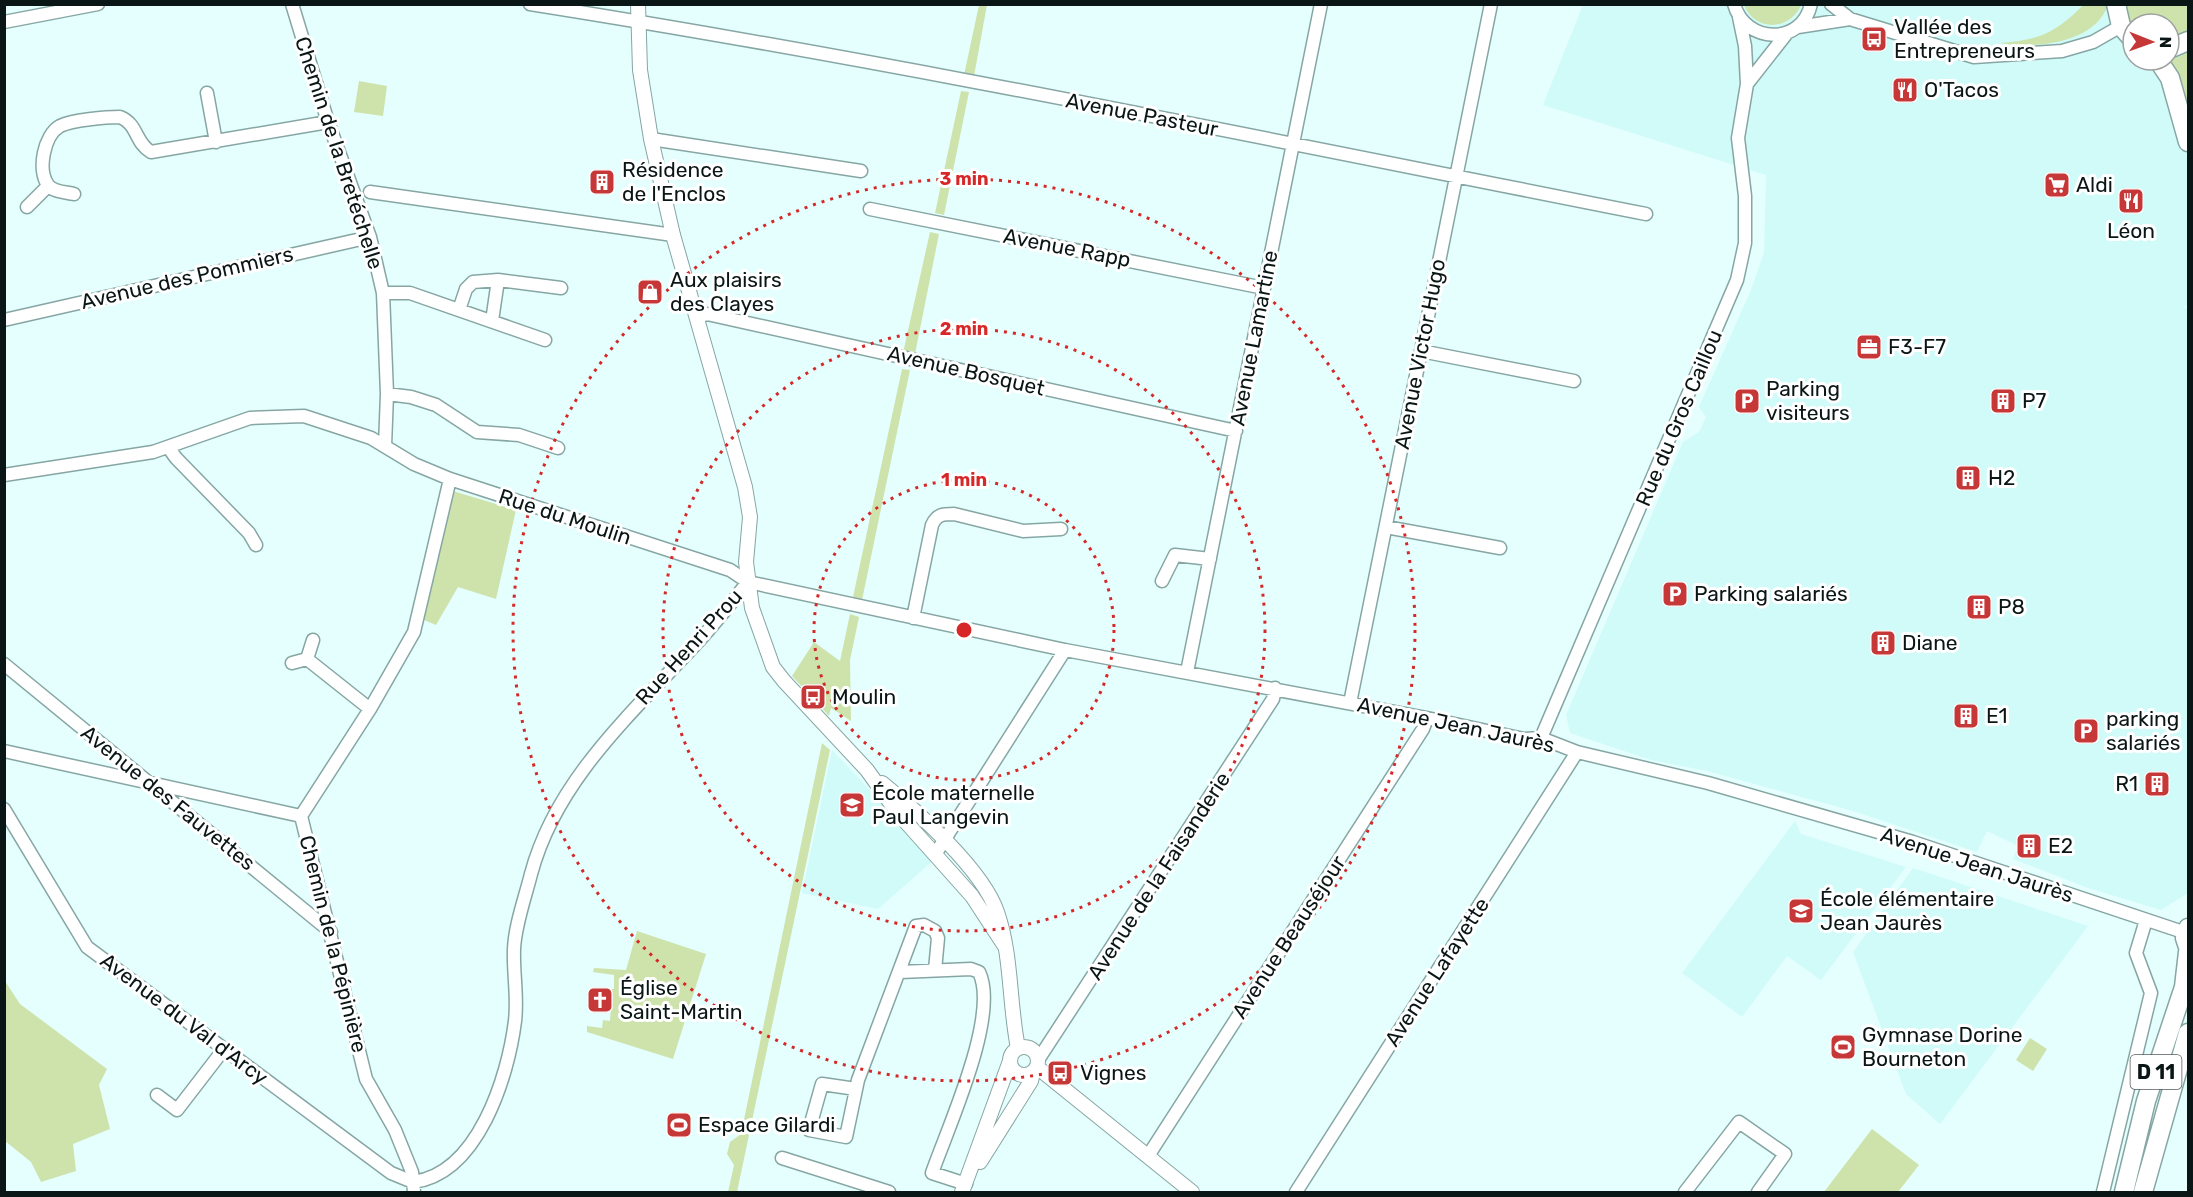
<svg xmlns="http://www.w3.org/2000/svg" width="2193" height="1197" font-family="Rubik,sans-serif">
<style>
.built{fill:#d0fbf9;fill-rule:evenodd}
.green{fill:#cee3ac}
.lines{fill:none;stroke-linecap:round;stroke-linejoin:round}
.minor-casing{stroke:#86a6a4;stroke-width:15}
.tertiary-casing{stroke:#86a6a4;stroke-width:16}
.primary-casing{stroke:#86a6a4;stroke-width:21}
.minor{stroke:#fff;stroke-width:12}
.tertiary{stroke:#fff;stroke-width:14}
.primary{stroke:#fff;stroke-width:18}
.ring{fill:none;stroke:#d62828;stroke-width:3;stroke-dasharray:3 6}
.labels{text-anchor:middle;stroke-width:6;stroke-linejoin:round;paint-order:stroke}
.shield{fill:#fff;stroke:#545c5b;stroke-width:1.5}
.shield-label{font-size:20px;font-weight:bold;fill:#0a1615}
.poi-label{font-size:21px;fill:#0a1615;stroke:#fff;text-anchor:start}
.street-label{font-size:21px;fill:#0a1615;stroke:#fff}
.centre{fill:#d62828;stroke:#fff;stroke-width:3}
.ring-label{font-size:18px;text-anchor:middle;font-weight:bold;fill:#d62828;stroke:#fff;stroke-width:6;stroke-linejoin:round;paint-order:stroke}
</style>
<rect width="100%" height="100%" fill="#e4fffd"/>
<path class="built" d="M1583 5H2188V307L2181 305 2188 309V893L2161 910 2088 888 2013 859 2018 846 1987 831 1977 852 1853 811 1707 771 1651 760 1570 733 1566 715 1683 442 1699 432 1706 417 1699 407 1751 290 1764 252 1766 175 1543 105ZM2133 24H2169V60H2133Z
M832 750 935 859 878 909 802 893Z
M1795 821 1801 834 1906 867 1821 980 1787 956 1742 1017 1682 973Z
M1913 868 2088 926 1940 1124 1906 1094 1853 952Z"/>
<path class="green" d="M979 5H987L974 76 964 75Z
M1744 5V4L1801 5C1790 31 1755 32 1744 5Z
M2083 5H2108C2094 44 2035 49 2000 43 2039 40 2056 33 2083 5Z
M2124 5H2188V31L2169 42V24H2133V31L2126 20Z
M2187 53 2188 61V112L2171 60Z
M359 81 387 86 383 116 354 112Z
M961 91 969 92 944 215 935 213Z
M930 232 939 234 915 354 903 353Z
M902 369 910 370 862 600 853 597Z
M453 491 516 510 496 599 458 587 436 625 424 620Z
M850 614 859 617 850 660 851 721 831 708 829 716 792 676 814 642 840 661Z
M822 743 830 750 737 1192H728L734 1165 727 1154 730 1142 741 1134Z
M637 931 706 954 673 1059 587 1032V1026L602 1028 603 1020 610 1021 612 989H614V975L593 972 594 968 626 970Z
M5 981 20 1004 107 1069 99 1085 110 1129 73 1144 76 1171 41 1182 31 1162 5 1141Z
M2030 1038 2047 1049 2033 1071 2016 1060Z
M1872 1129 1919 1165 1898 1192H1824Z"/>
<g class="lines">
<g class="minor-casing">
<path id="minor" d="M292 4 328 122 370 237 383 293 387 394 385 446
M530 4C904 63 1275 141 1646 214
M1734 4C1745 44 1802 46 1811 4
M1831 4 1850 19 1974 57 2062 51 2093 42 2121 26
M4 22 98 4
M1798 27 1850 19
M1747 84 1787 33
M207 93 216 142
M651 139 861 171
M370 192 673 235
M74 194C66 192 53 192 48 185 37 170 44 135 60 126 72 120 106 117 120 117 138 124 135 143 151 152L328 122
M27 207 48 186
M870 209 1264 288
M383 293H410L545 340
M459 310 466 289 473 282 498 280 561 288
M697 317 707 314 1236 431
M4 320 370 237
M492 321 498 280
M1421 351 1574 381
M387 394 411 397 436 405 477 432 519 435 558 448
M168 447 176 458 249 533 256 545
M4 475 153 452 250 418 304 416 371 438 414 464 450 479 730 570 748 582 1065 650 1427 718 1524 739 1541 738 1577 752 1708 783 1913 842 2186 933
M1386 527 1500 548
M1162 581 1175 555 1210 559
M913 618 932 525C937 514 943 514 954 514L1023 531 1061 529
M307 659 313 640
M292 663 307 659 370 709
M4 664 331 932
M1187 672 1321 4
M1350 703 1491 4
M1541 738 1737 280 1745 243V196L1738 138 1747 84 1745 46 1739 17
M4 751 301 816
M4 809 87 947 391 1173 413 1182 412 1172 395 1130 366 1079 301 816 370 709 414 632 450 479
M936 853 1065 650
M900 972 971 969 979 972C1000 1015 948 1127 932 1173L966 1184
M1038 1060 1273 699 1275 688
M856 1089 822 1084 809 1130 846 1137 858 1080 916 926 924 925 935 931 938 938 935 970
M157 1095 177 1110 224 1049
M1148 1156 1423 729 1427 718
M782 1158 889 1192
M414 1192 413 1182C478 1174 508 1077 515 1021 518 997 513 973 514 949 515 925 525 898 531 874 556 780 632 713 696 644 714 625 731 603 748 582
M1296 1192 1577 752
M1685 1192 1739 1122 1785 1154 1758 1192
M2103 1192 2151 993 2136 953 2146 920"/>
</g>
<g class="tertiary-casing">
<path id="tertiary" d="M638 4 640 70 651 139 673 235 745 487 750 517 746 562 752 608 773 667 784 681 867 770 897 812 972 896 1004 945
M882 783C917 811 983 870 997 912 1012 955 1009 1004 1018 1048
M1010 1061a14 14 0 1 1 28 0a14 14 0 1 1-28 0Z
M1037 1067 1192 1192
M980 1162 1031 1081 1033 1072
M962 1192 1010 1061"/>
</g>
<g class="primary-casing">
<path id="primary" d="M2116 4 2121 26 2133 40
M2169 49 2188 41
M2158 60 2170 78 2188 142
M2188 928 2185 938 2188 947
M2124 1192 2146 1101 2184 987 2188 952
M2143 1192 2188 1033"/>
</g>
<use href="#minor" class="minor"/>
<use href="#tertiary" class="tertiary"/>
<use href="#primary" class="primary"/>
</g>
<g class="ring">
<circle cx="964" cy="630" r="150"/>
<circle cx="964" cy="630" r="301"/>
<circle cx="964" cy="630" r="451"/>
</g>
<defs>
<g id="bus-square" transform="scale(1.35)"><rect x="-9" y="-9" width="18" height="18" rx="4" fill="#c63737" stroke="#fff"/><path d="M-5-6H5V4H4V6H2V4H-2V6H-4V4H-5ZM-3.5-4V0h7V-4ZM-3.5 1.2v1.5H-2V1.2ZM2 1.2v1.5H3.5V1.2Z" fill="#fff"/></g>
<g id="restaurant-square" transform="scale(1.35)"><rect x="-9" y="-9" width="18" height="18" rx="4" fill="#c63737" stroke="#fff"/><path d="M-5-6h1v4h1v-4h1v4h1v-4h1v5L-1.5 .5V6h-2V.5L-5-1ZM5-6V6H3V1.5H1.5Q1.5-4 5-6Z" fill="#fff"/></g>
<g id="building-square" transform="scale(1.35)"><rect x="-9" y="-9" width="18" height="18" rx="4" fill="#c63737" stroke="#fff"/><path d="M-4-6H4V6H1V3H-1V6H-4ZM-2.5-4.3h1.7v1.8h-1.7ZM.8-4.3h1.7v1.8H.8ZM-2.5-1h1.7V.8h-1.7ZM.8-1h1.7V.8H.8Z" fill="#fff"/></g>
<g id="supermarket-square" transform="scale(1.35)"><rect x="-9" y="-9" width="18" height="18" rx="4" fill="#c63737" stroke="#fff"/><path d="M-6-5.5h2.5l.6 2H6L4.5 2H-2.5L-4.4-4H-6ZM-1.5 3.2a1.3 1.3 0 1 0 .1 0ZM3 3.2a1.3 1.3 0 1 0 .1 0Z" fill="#fff"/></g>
<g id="shop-square" transform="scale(1.35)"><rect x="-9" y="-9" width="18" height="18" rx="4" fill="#c63737" stroke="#fff"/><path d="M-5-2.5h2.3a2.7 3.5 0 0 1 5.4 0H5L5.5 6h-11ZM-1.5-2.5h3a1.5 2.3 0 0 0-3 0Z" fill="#fff"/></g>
<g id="office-square" transform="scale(1.35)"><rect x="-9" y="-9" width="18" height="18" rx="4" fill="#c63737" stroke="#fff"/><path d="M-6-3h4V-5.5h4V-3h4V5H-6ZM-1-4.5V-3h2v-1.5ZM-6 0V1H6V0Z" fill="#fff"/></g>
<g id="parking-square" transform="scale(1.35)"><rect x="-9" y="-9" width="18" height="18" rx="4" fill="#c63737" stroke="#fff"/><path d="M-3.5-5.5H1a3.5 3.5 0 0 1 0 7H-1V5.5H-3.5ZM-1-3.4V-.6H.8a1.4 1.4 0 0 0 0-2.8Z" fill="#fff"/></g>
<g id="school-square" transform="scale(1.35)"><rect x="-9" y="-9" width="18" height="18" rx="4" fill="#c63737" stroke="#fff"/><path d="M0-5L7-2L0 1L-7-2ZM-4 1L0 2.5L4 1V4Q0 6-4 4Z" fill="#fff"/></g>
<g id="church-square" transform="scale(1.35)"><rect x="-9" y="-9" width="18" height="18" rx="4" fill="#c63737" stroke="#fff"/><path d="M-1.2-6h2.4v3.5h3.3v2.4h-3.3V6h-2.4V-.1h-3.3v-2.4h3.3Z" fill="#fff"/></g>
<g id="stadium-square" transform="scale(1.35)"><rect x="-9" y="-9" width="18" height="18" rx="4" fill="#c63737" stroke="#fff"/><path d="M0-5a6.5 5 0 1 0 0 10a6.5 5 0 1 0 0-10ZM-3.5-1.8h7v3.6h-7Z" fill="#fff"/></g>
</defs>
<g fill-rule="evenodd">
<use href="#bus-square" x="1874" y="39"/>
<use href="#restaurant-square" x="1905" y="90"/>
<use href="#building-square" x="602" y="182"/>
<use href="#supermarket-square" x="2057" y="185"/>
<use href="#restaurant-square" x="2131" y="201"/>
<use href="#shop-square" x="650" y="292"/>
<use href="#office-square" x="1869" y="347"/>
<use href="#parking-square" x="1747" y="401"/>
<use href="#building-square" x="2003" y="401"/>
<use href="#building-square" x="1968" y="478"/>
<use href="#parking-square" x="1675" y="594"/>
<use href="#building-square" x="1979" y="607"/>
<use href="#building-square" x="1883" y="643"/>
<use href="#bus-square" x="813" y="697"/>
<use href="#building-square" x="1966" y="716"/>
<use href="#parking-square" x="2086" y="731"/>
<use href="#building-square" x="2157" y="784"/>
<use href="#school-square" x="852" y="805"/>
<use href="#building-square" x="2029" y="846"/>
<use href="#school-square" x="1801" y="911"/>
<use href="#church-square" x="600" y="1000"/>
<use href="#stadium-square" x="1843" y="1047"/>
<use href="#bus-square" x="1060" y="1073"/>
<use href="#stadium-square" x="679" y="1125"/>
</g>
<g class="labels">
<rect class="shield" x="2130.5" y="1055" width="51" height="34" rx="4.5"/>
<g class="shield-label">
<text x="2156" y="1079">D 11</text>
</g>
<g class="poi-label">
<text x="1894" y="34">Vallée des<tspan x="1894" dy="24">Entrepreneurs</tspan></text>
<text x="1924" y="97">O'Tacos</text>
<text x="622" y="177">Résidence<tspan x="622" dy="24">de l'Enclos</tspan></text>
<text x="2076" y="192">Aldi</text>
<text x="2131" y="238" text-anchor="middle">Léon</text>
<text x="670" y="287">Aux plaisirs<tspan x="670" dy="24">des Clayes</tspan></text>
<text x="1888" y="354">F3-F7</text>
<text x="1766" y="396">Parking<tspan x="1766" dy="24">visiteurs</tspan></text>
<text x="2022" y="408">P7</text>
<text x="1988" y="485">H2</text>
<text x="1694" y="601">Parking salariés</text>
<text x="1998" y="614">P8</text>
<text x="1902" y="650">Diane</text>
<text x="832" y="704">Moulin</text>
<text x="1986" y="723">E1</text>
<text x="2106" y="726">parking<tspan x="2106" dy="24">salariés</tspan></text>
<text x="2138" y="791" text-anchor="end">R1</text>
<text x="872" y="800">École maternelle<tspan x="872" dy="24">Paul Langevin</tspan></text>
<text x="2048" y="853">E2</text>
<text x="1820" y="906">École élémentaire<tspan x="1820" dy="24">Jean Jaurès</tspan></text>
<text x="620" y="995">Église<tspan x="620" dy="24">Saint-Martin</tspan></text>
<text x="1862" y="1042">Gymnase Dorine<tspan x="1862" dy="24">Bourneton</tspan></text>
<text x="1080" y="1080">Vignes</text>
<text x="698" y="1132">Espace Gilardi</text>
</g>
<g class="street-label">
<text transform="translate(1142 115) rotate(11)" y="7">Avenue Pasteur</text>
<text transform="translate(339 153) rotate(72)" y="7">Chemin de la Bretéchelle</text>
<text transform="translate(1067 248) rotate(11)" y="7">Avenue Rapp</text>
<text transform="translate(187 278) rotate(-13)" y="7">Avenue des Pommiers</text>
<text transform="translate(1254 338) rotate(-79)" y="7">Avenue Lamartine</text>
<text transform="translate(1420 354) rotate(-79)" y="7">Avenue Victor Hugo</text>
<text transform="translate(966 371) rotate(13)" y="7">Avenue Bosquet</text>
<text transform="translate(1679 418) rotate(-67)" y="7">Rue du Gros Caillou</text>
<text transform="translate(565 517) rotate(18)" y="7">Rue du Moulin</text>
<text transform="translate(689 647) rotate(-48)" y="7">Rue Henri Prou</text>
<text transform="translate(1456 725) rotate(12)" y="7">Avenue Jean Jaurès</text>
<text transform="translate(168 798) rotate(39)" y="7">Avenue des Fauvettes</text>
<text transform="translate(1977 865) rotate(18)" y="7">Avenue Jean Jaurès</text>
<text transform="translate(1159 876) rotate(-57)" y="7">Avenue de la Faisanderie</text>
<text transform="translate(1289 937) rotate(-57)" y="7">Avenue Beauséjour</text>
<text transform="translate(333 944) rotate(76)" y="7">Chemin de la Pépinière</text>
<text transform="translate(1437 972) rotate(-57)" y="7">Avenue Lafayette</text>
<text transform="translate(184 1019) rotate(37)" y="7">Avenue du Val d'Arcy</text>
</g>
</g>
<circle cx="964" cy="630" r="9" class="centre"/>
<g class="ring-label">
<text x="964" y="185">3 min</text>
<text x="964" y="335">2 min</text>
<text x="964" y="486">1 min</text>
</g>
<rect width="2193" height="1197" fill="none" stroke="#0a1615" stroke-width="12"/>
<g transform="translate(2151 42) rotate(91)"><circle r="28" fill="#ffffff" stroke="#9da2a1" stroke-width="1.5"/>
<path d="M0-4.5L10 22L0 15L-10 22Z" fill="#c63737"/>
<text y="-9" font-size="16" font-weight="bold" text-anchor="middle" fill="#0a1615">N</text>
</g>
</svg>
